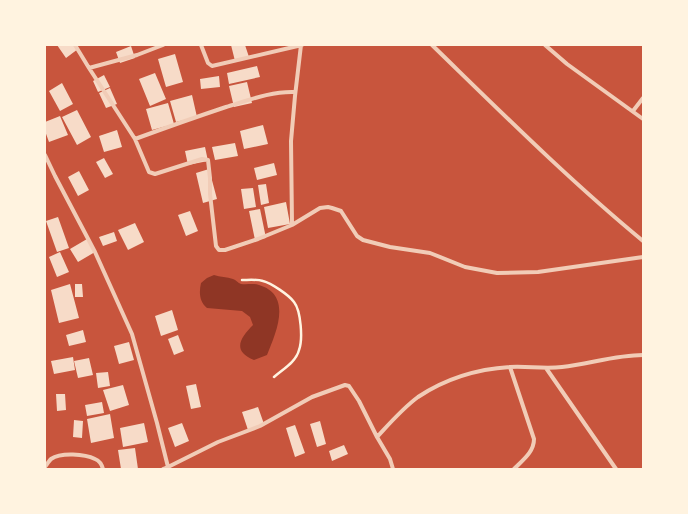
<svg xmlns="http://www.w3.org/2000/svg" width="688" height="514" font-family="'PT Sans Narrow',sans-serif">
<style>
.water{fill:#8f3625}
.building{fill:#f7dbc8}
.lines{fill:none;stroke-linecap:round;stroke-linejoin:round}
.path{stroke:#fff3e0;stroke-width:2.5}
.minor{stroke:#f1ccb7;stroke-width:4}
</style>
<rect width="100%" height="100%" fill="#c8553d"/>
<path class="water" d="M214 275C220 277 227 277 233 279 236 280 238 283 241 284 247 285 253 283 259 285 293 295 276 333 267 355L254 360C231 351 241 337 253 325L250 317 242 311 207 308C199 301 199 292 201 283L207 278Z"/>
<path class="building" d="M57 45H75L78 49 66 58Z
M231 45H245L249 57 235 61Z
M131 46 135 58 120 63 116 52Z
M175 54 183 82 166 87 158 59Z
M257 66 260 77 229 84 227 73Z
M155 73 166 99 150 106 139 79Z
M104 75 110 87 98 92 93 81Z
M219 76 220 87 201 89 200 79Z
M247 82 252 103 234 107 229 86Z
M62 83 73 104 60 111 49 91Z
M110 88 117 104 106 108 99 93Z
M192 95 197 117 176 122 170 101Z
M168 103 174 124 152 130 146 109Z
M77 110 91 137 77 145 62 117Z
M60 116 68 135 49 142 45 131V122Z
M263 125 268 144 244 149 240 131Z
M117 130 122 147 104 152 99 136Z
M235 143 238 156 215 160 212 147Z
M205 147 208 161 188 165 185 151Z
M104 158 113 174 105 178 96 162Z
M274 163 277 175 257 180 254 168Z
M209 169 217 199 203 203 196 173Z
M79 171 89 190 78 196 68 177Z
M266 184 269 203 261 205 258 185Z
M253 188 256 207 244 209 241 189Z
M286 202 290 224 268 228 264 207Z
M260 209 266 238 255 240 249 211Z
M190 211 198 231 186 236 178 215Z
M58 217 69 248 57 252 46 221Z
M135 223 144 242 128 250 118 230Z
M114 232 117 241 103 246 99 237Z
M87 239 95 252 78 262 70 249Z
M60 252 69 272 57 277 49 257Z
M70 284 79 318 59 323 51 290Z
M75 284H82L83 297H75Z
M172 310 178 330 161 336 155 316Z
M83 330 86 342 69 346 66 335Z
M178 335 184 351 174 355 168 339Z
M129 342 134 360 119 364 114 346Z
M73 357 75 370 54 374 51 361Z
M89 358 93 375 78 378 74 361Z
M108 372 110 386 98 388 96 373Z
M196 384 201 407 191 409 186 386Z
M123 385 129 405 110 411 103 390Z
M56 394H65L66 410 57 411Z
M102 402 104 413 87 416 85 405Z
M258 407 264 424 248 430 242 412Z
M110 414 114 438 91 443 87 419Z
M74 420 83 421 82 438 73 437Z
M320 421 326 444 317 447 310 424Z
M144 423 148 442 123 447 120 428Z
M182 423 189 441 175 447 168 428Z
M295 425 305 453 295 457 286 428Z
M344 445 348 454 332 461 329 451Z
M135 448 138 469H121L118 450Z"/>
<g class="lines">
<path class="path" d="M242 280C248 280 257 279 263 281 271 283 289 295 294 302 301 311 303 339 299 350 296 362 283 369 274 377"/>
<path class="minor" d="M75 45 89 68 137 55 163 45
M201 45 208 63 212 66 302 45
M432 45C501 112 569 180 643 241
M545 45 567 64 643 119
M89 68 135 139 149 172 155 174 202 159 208 160 210 178V194L216 246 219 250H225L258 239 292 225 320 208 328 207 332 208 341 211 357 236 363 240 390 247 430 253 465 267 497 273 538 272 643 257
M633 111 643 98
M135 139C165 128 196 117 226 107 249 100 272 91 295 92
M45 155 55 176 95 252 132 334 157 423 168 467 163 469
M292 225 291 141 295 96 301 45
M510 367 534 439C534 452 523 460 514 469
M546 368 616 469
M45 467C47 464 49 461 51 459 61 452 85 454 95 459 100 461 102 465 103 469
M168 467 218 442 260 426 312 397 345 385 349 386 359 401 377 437
M393 469 390 459 377 437C390 423 403 408 418 397 445 379 478 369 510 367 527 366 544 369 562 367 589 364 616 355 643 355"/>
</g>
<rect width="688" height="514" fill="none" stroke="#fff3e0" stroke-width="92"/>
</svg>
